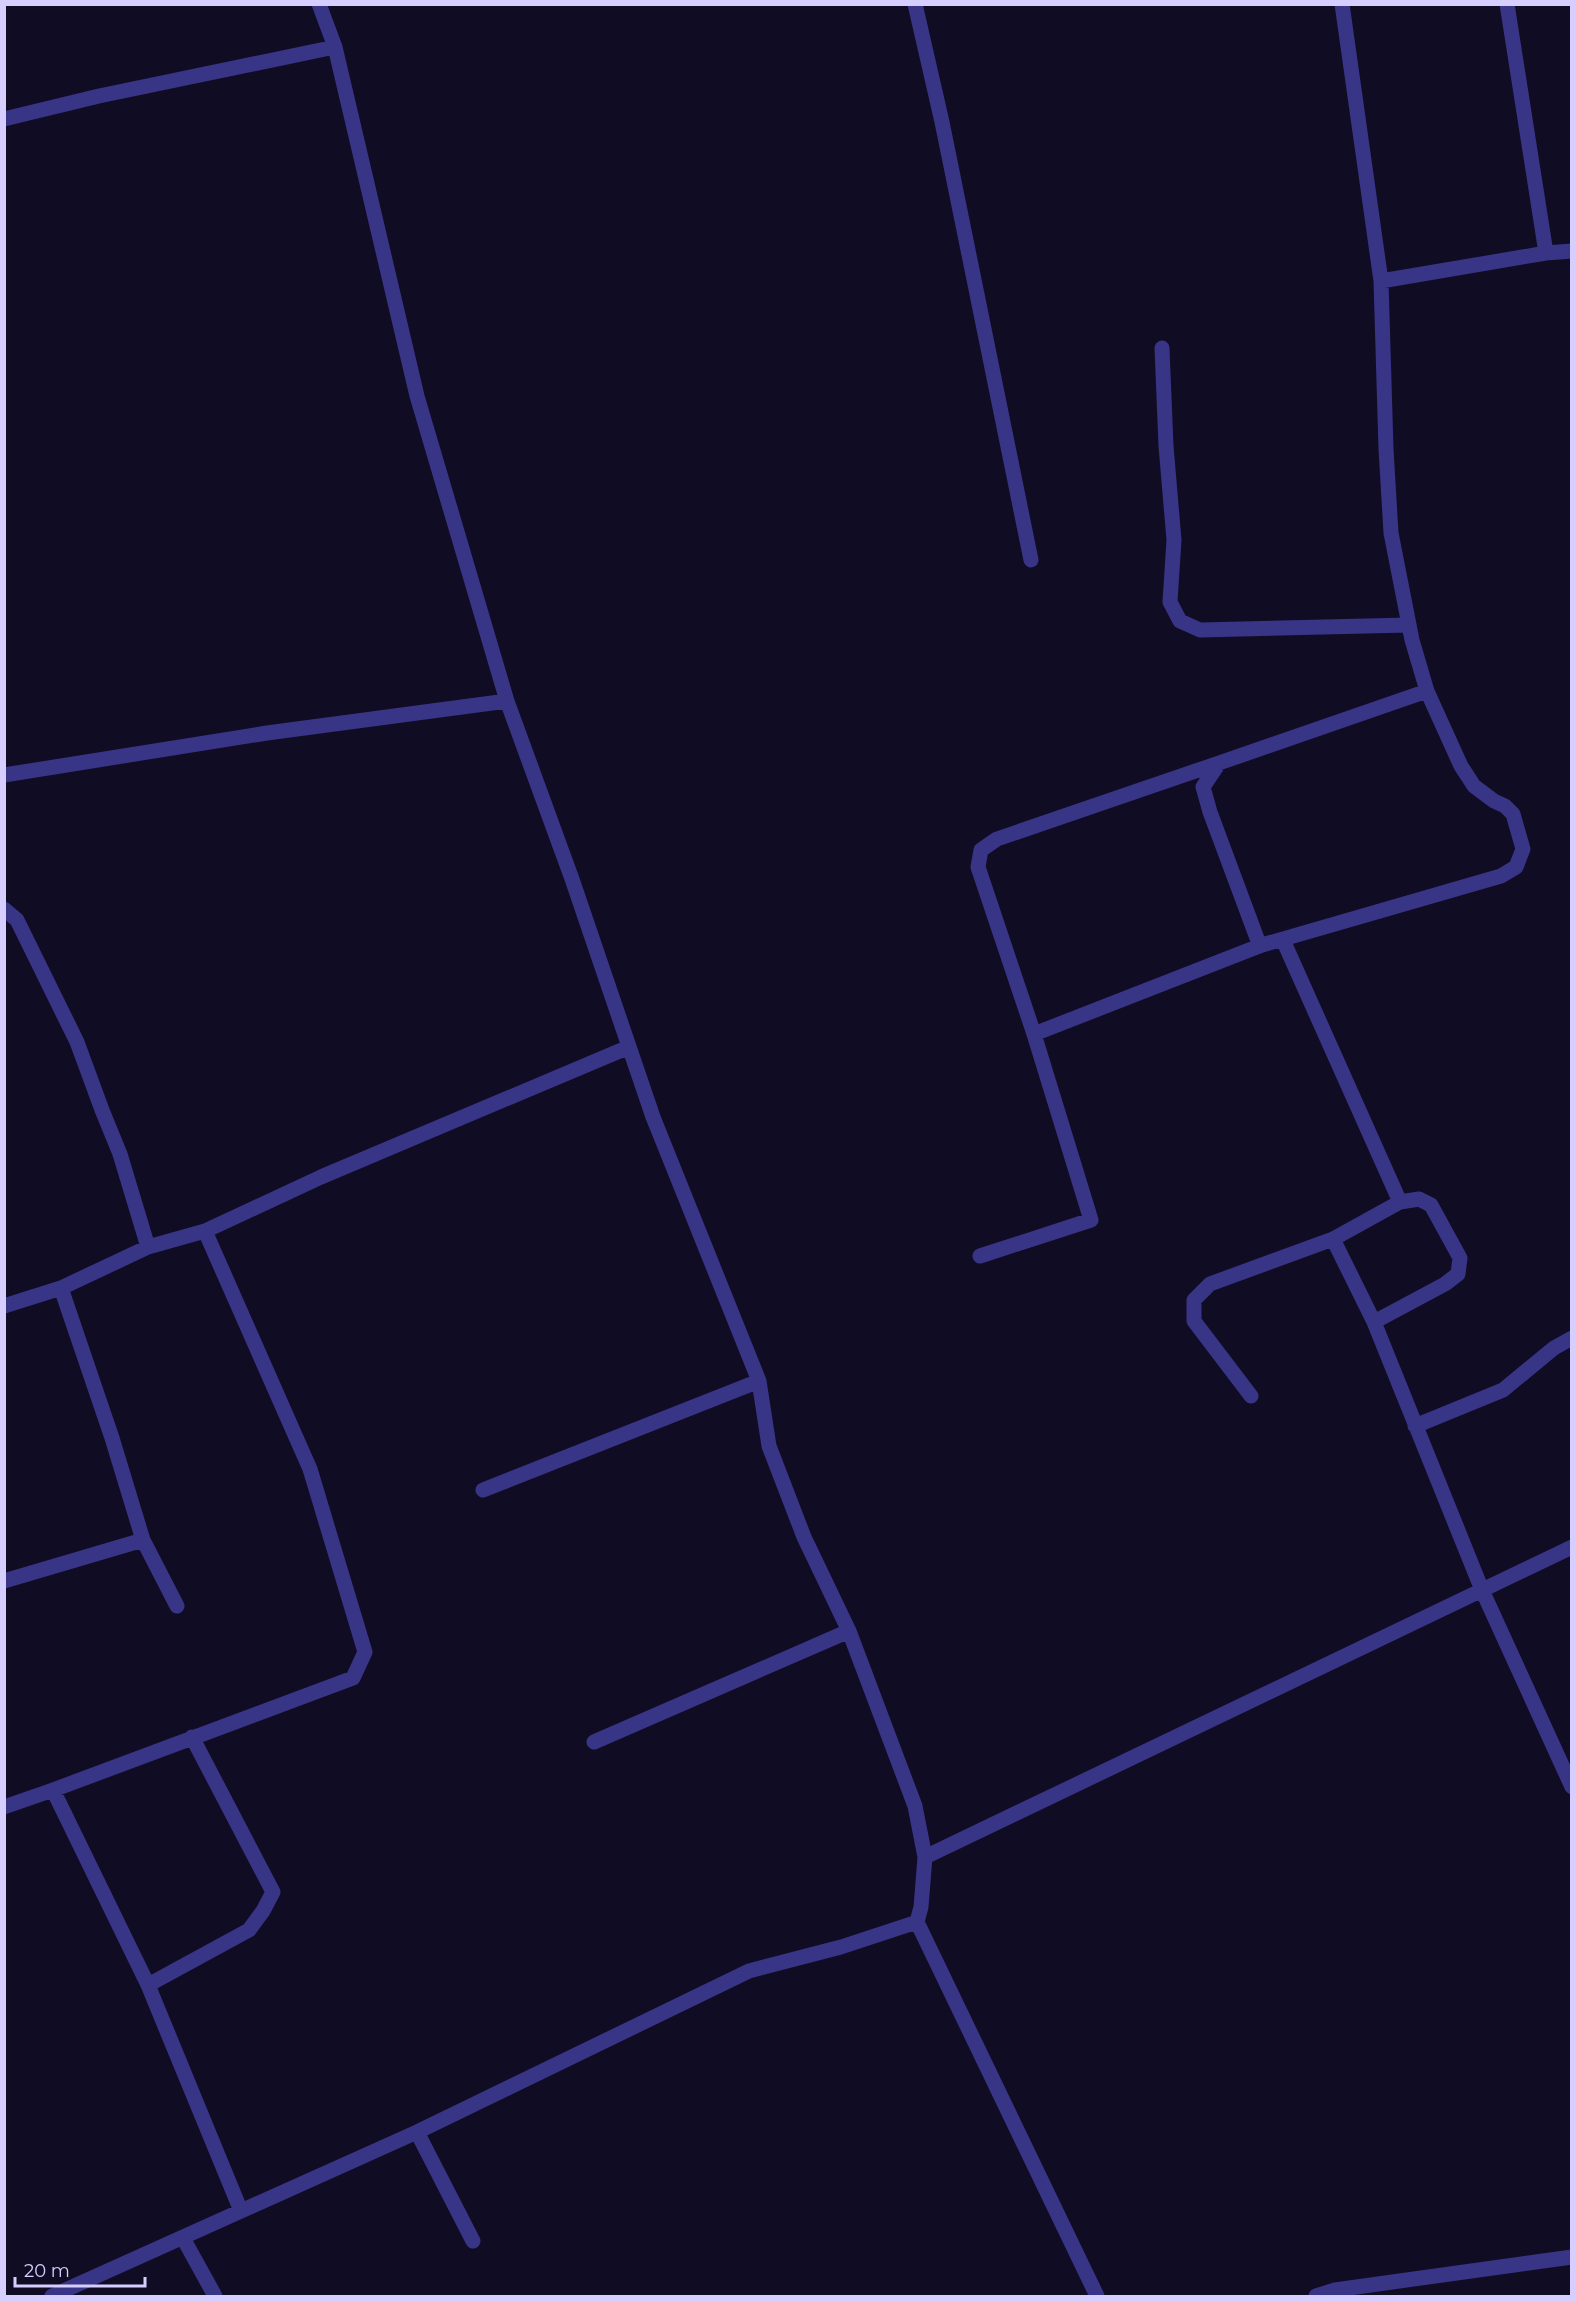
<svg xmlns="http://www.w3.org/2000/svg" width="1576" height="2301" font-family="Montserrat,sans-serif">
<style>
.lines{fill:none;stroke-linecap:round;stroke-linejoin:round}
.minor{stroke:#383486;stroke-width:15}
</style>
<rect width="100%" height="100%" fill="#100c23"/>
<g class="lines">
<path class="minor" d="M319 4 335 47 417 396 507 701 572 879 653 1117 759 1381 769 1446 804 1537 849 1631 915 1806 925 1857 921 1907 917 1922
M915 4 942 122 1031 560
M1342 4 1381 281 1386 449 1391 533 1412 640 1427 691 1461 766 1474 786 1494 801 1505 806 1513 814 1523 849 1516 867 1501 876 1262 945 1258 941 1210 812 1203 787 1219 763 1427 691
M1507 4 1546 253
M4 119 99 96 335 47
M1381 281 1546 253 1572 251
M1162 348 1166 446 1174 540 1170 602 1180 621 1200 630 1409 625
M4 775 267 733 507 701
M4 909 17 920 77 1042 102 1110 120 1154 148 1247
M1034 1034 1262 945
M1333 1239 1374 1322 1482 1590 1572 1787
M980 1256 1091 1220 1034 1034 978 867 981 850 997 839 1219 763
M61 1288 112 1438 143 1540 177 1606
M4 1306 61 1288 148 1247 205 1231 321 1177 629 1047
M1374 1322 1445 1284 1458 1274 1460 1258 1431 1205 1419 1199 1400 1202
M1251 1396 1194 1321V1300L1210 1284 1333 1239 1400 1202 1283 940
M1415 1426 1503 1390 1554 1348 1572 1338
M483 1490 759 1381
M4 1581 143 1540
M594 1742 849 1631
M53 1790 353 1678 365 1652 310 1469 205 1231
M4 1807 53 1790 148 1985 241 2211
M925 1857 1572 1547
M148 1985 249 1930 263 1911 273 1892 192 1737
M417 2132 473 2241
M183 2238 215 2296
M52 2296 417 2132 749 1971 841 1947 917 1922 1097 2296
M1316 2296 1335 2290 1572 2257"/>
</g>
<rect width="1576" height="2301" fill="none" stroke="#d5ceff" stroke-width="12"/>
<path d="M15 2277v9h130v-9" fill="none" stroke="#d5ceff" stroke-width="3"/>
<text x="24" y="2277" font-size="18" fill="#d5ceff" stroke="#100c23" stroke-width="4.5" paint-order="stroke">20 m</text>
</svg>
